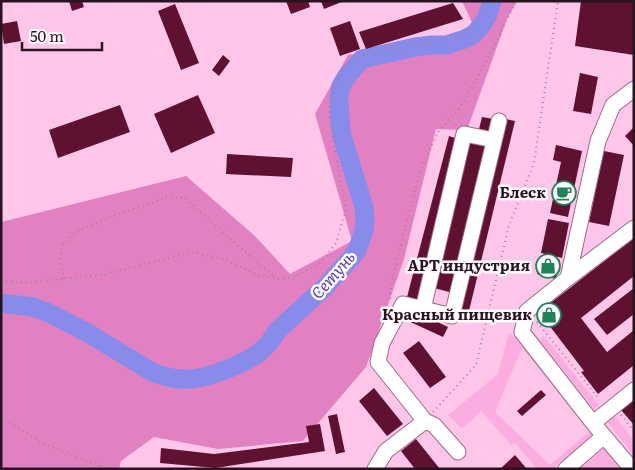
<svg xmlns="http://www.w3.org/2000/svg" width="635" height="470" font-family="Literata,serif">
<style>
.green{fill:#fbaddf}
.forest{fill:#e181c1}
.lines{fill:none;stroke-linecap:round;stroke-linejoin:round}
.river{stroke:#898beb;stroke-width:19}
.building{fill:#5f1131}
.minor-casing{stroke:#9d6a8a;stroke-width:17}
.path{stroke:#a77d97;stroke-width:2;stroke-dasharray:1 4;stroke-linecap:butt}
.minor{stroke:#fff;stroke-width:15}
.labels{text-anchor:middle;stroke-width:5;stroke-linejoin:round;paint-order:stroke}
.poi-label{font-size:15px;font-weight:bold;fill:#281421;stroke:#fff9fc;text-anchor:end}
.water-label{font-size:16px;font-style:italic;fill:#4b41b1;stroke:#fff9fc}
</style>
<rect width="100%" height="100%" fill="#ffc6e9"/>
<path class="green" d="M509 333 526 344 572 403 568 405 522 348 495 412 550 465 590 431 593 434 553 469H537L515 443 511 445 481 411 462 429 448 415 498 374Z
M544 336 599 405 594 409 539 340Z
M613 414 634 440V456L606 420Z
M606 447 623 467 620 469H579Z"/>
<path class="forest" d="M462 1H517L507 19 467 130 436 129 404 259 366 367 303 441 218 449 154 437 121 461 119 469H1V222L186 176 255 236 290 274 352 241 315 114 348 55 447 38 473 25Z"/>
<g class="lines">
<path class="river" d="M1 303 33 307 49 313 88 333 152 372C164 377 178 380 191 379 209 378 246 363 260 352 267 346 273 338 277 331L325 287 352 257 357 250 364 231 365 221 364 207 342 136 340 120 339 97 341 86 347 76 362 59 415 47 432 45H446L465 39 474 34 481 26 487 17 492 1"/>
</g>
<path class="building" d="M69 1H82L84 7 72 11Z
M286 1H308L310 7 291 14Z
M321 1H344L324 9Z
M581 1H634V55L575 46Z
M453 3 463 19 366 49 359 32Z
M175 4 199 63 181 70 158 11Z
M17 21 21 41 4 44 1 24Z
M350 21 360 49 340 56 330 28Z
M223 55 230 61 219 76 212 70Z
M580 73 598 77 591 114 573 111Z
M198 95 215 133 171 153 154 114Z
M120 105 130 132 58 158 49 130Z
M482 117 493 119 489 135 478 133Z
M506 119 515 121 469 311 460 309Z
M634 127V146L625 136Z
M449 136 458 139 417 304 406 301Z
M469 140 488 144 453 293 434 288Z
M556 145 582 151 568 217 550 213 561 162 553 160Z
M604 151 624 155 609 226 589 222Z
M227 154 293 158 291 177 226 174Z
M548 219 569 223 562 258 541 253Z
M634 238V276L581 318 607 352 634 330V365L598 394 581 372 584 371 539 312Z
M541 256 560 260 556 279 537 274Z
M634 288V314L607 335 594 319Z
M411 309 448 327 443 337 406 320Z
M419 341 446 377 430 388 403 353Z
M374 388 403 424 387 436 359 401Z
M541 390 546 395 522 416 517 411Z
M634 400V425L621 410Z
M337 414 345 452 336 454 328 416Z
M320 424 325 451 215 468 160 463 161 448 214 454 309 442 306 426Z
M416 439 440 469H415L401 451Z
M515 455 527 469H500Z"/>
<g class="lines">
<g class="minor-casing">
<path id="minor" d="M568 278 634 228
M423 309 464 134 494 140
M425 421 434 425 458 452
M593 423 634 390
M375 469 386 451 425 421 378 362 382 343 403 304 452 316 499 121
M566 469 604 436
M632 469 593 423 522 332 527 311 568 278 598 141 613 105 634 89"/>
</g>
<path class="path" d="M64 279 60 259 63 244 76 232 113 216 144 206 166 197 185 198 244 251 275 277
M1 280 24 283 106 274 192 252 226 260 256 274 277 279 292 278 320 263 336 243 346 209 335 150 329 113 332 93 346 65 363 55 455 38C473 28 480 22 484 1
M390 299 391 286 404 232 420 172 438 132 460 108 493 49 516 1
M537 322 600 400
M433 412 476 365 509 225 534 163 558 1
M621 415 634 431
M1 418 20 429 41 443 108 469"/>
<use href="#minor" class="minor"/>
</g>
<defs>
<g id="cafe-ring" transform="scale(1.25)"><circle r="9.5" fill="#fff9fc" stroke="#21825a" stroke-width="1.5"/><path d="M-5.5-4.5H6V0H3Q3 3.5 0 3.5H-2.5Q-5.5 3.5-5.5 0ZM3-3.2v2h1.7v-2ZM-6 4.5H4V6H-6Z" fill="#21825a"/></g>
<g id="shop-ring" transform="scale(1.25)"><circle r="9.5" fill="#fff9fc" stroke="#21825a" stroke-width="1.5"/><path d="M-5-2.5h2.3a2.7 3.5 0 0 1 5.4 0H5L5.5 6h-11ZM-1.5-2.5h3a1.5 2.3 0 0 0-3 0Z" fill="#21825a"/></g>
</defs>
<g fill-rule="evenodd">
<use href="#cafe-ring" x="564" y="193"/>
<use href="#shop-ring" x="548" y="266"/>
<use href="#shop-ring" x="549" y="315"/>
</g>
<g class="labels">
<g class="poi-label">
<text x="546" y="198">Блеск</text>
<text x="530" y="271">АРТ индустрия</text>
<text x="532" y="320">Красный пищевик</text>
</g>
<g class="water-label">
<text transform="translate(333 275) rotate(-49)" y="6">Сетунь</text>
</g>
</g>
<rect width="635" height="470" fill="none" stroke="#281421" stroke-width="5"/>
<path d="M22 42v8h80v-8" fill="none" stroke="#281421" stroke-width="2.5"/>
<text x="30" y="42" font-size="15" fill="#281421" stroke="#fff9fc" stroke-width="4" paint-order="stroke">50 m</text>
</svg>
